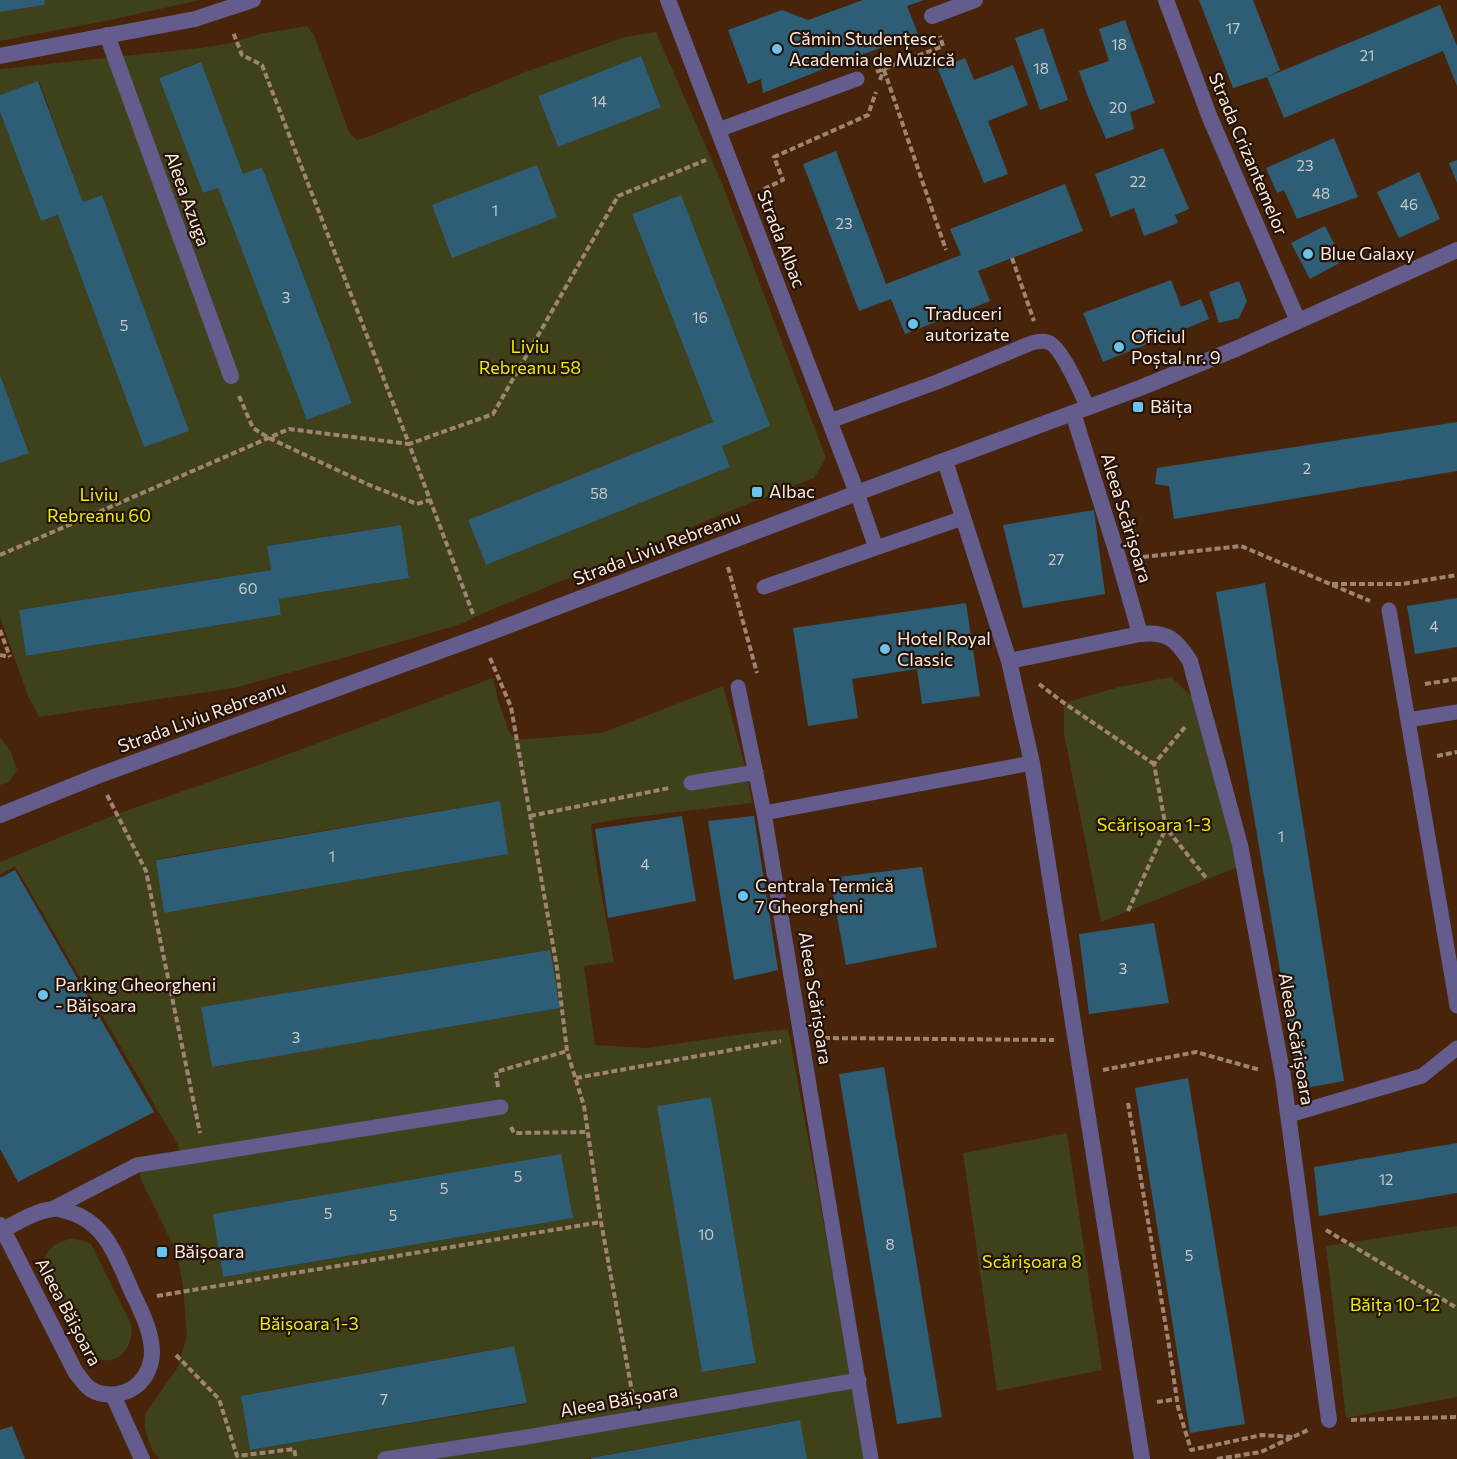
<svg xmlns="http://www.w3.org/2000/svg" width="1457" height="1459" font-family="Commissioner,sans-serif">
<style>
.green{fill:#3f411b;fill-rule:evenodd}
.building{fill:#2d5e76}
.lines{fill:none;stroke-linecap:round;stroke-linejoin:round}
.path{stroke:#a08471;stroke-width:4;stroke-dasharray:6 3;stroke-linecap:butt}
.service{stroke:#645c8c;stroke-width:15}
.minor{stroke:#645c8c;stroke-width:16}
.tertiary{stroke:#645c8c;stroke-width:16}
.poi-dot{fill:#69c4f0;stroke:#231208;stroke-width:2}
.labels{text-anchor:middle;stroke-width:4.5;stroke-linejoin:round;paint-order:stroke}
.number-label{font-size:15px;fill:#cac8c5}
.poi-label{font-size:18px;fill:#feebdf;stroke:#231208;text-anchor:start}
.street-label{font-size:18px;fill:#feebdf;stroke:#231208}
.park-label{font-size:18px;fill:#e5ec0e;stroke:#231208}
</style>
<rect width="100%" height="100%" fill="#48240b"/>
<path class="green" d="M45 0H200L110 20 0 41V12L44 5Z
M307 26 314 35 349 132 357 140 373 135 525 72 625 37 656 32 723 186 826 458 814 478 735 509 474 617 464 623 407 640 234 688 39 717 28 696 0 617V463L29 452 0 375V112L41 221 58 215 144 447 188 430 83 202 39 81 0 95V69L200 48 227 44 260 34ZM641 56 661 106 558 147 538 96ZM200 62 243 174 262 167 352 402 308 420 218 188 203 193 159 78ZM537 165 557 217 452 257ZM680 195 722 446 730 467 486 565 468 520 713 422 632 214ZM400 525 409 578 279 599 281 615 26 656 19 610 271 570 267 546Z
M1171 677 1193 698 1238 867 1101 922 1064 733V703L1119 687Z
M493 678 499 703 509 732 516 740 602 733 723 686 747 774 752 803 619 819 592 824 591 828 598 875 614 962 584 966 595 1045 647 1048 743 1034 788 1029 860 1420 865 1459H807L799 1420 584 1459H160L152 1450 145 1429V1414L178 1367 187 1335 183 1287 177 1253 142 1182 139 1171 182 1160 178 1145 15 866 0 875V862L117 814 264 763ZM500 801 507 854 164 913 157 859ZM549 950 559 1008 212 1067 202 1007ZM711 1097 756 1363 703 1372 657 1106ZM560 1155 572 1218 223 1277 214 1214ZM513 1346 527 1404 250 1450 241 1396Z
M0 737 11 752 17 770 9 782 0 785Z
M1067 1133 1102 1370 997 1391 963 1153Z
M1457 1226V1397L1346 1418 1326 1246Z
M70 1239 81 1240 91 1244 131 1324C135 1356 108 1371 83 1352L41 1269C46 1251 51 1244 70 1239Z"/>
<path class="building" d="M0 0H45L44 5 0 12Z
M863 0H924L907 6 918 34 826 68 763 93 761 79 748 84 728 30 782 10 808 20Z
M1199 0H1253L1280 70 1267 77 1233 88Z
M1440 5 1457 46V86L1443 51 1284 118 1267 77Z
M1125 20 1155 103 1130 112 1134 129 1106 139 1088 97 1079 71 1109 61 1099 29Z
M1043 28 1068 100 1040 110 1015 38Z
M641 56 661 107 558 147 538 96Z
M965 58 974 80 1013 65 1028 105 988 121 1008 174 984 183 938 69Z
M201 62 243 174 262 167 352 403 307 420 218 188 203 193 159 78Z
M38 81 83 202 102 195 189 431 144 447 58 215 41 221 0 112V95Z
M1334 138 1358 197 1297 219 1284 190 1277 193 1266 168Z
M1163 148 1189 209 1175 215 1178 223 1144 236 1134 208 1111 217 1095 174Z
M836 151 886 284 961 255 950 229 1065 184 1083 231 978 271 990 301 905 334 891 299 859 311 803 164Z
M1457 160V183L1449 163Z
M537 165 557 217 452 258 432 205Z
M1419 172 1440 219 1399 238 1377 192Z
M681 195 770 426 722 446 730 467 486 565 468 520 713 422 632 214Z
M1325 226 1343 261 1310 279 1291 243Z
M1171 280 1181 307 1201 299 1209 319 1103 362 1083 313Z
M1239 281 1247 301 1239 318 1219 323 1209 292Z
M0 375 29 453 0 463Z
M1457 422V471L1174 519 1169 486 1155 484 1157 468Z
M1094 510 1105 594 1023 608 1003 525Z
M401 525 409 578 279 599 281 615 26 656 19 610 271 570 267 546Z
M1265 583 1344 1081 1300 1089 1216 592Z
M1457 598V647L1415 654 1407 606Z
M966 603 980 696 922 704 917 669 852 679 858 718 808 726 793 628Z
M500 801 508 854 164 913 156 860Z
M682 816 696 901 608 918 595 829Z
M754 816 778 970 734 980 708 821Z
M922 867 937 947 846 965 830 878Z
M15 870 154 1112 18 1182 0 1149V878Z
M1154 923 1169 1003 1089 1014 1079 934Z
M550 950 560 1008 212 1067 201 1007Z
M884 1067 942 1417 897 1424 839 1074Z
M1188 1078 1245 1424 1190 1433 1135 1088Z
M711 1097 756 1363 702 1372 657 1106Z
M1457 1143V1193L1319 1216 1314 1167Z
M561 1154 573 1218 223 1277 213 1214Z
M514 1346 527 1403 250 1450 241 1396Z
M800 1420 807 1459H591V1458Z
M12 1426 25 1459H0V1430Z"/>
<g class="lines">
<path class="path" d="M884 70 946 250
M876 72 943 46 940 36
M880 80 884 69
M764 189 783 180 774 157 868 115 876 92
M1012 258 1034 321
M239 396 253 428 269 438 367 484 417 504 430 500
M0 555 289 429 409 444 262 65 242 55 233 32
M1143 557 1241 546 1370 601
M728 567 757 673
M1332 584H1402L1457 575
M473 614 409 444 493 414 618 196 706 160
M0 630 10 657
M0 655 9 657
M490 658 511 707 557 968 567 1051 584 1106 601 1222 633 1397
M1039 684 1064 703 1154 764
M1425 684 1457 679
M1185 727 1154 764 1166 828 1207 879
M1437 756 1457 752
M107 795 146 871 200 1133
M530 816 669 788
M1128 911 1166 828
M824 1038 1054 1040
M1103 1070 1196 1052 1260 1070
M576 1078 781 1041
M498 1087 496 1072 567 1051
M1128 1103 1168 1339 1178 1407 1191 1450 1262 1435 1293 1437
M511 1127 514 1133 588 1132
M1326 1230 1457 1308
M157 1296 601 1222
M176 1355 219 1399 237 1456 294 1449 296 1459
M1157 1402 1177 1399
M1351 1420 1457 1417
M1217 1459 1261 1452 1310 1429"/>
<path class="service" d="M718 130 857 79
M830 421 937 382 1029 344C1035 342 1042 340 1048 342 1062 347 1081 393 1088 408
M857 493 876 548 963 518
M764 587 876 548
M1389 610 1457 1006
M738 687 764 813
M1408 720 1457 712
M691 783 756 772
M1289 1115 1422 1076 1457 1048
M54 1208 137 1165 501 1107
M385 1459 527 1437 859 1380
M871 1459 764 813 1032 763"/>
<path class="minor" d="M668 0 857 493
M1166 0 1210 118 1298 321
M932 16 975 0
M107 35 231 376
M0 56 195 19 253 0
M1073 413 1119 560 1140 634C1167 631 1176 639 1190 661L1240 845 1283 1077 1329 1420
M945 461 1009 661 1032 763 1142 1459
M1009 661 1140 634
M0 1225 3 1230 76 1373C80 1377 83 1383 88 1387 92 1391 98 1393 104 1394 127 1397 146 1384 151 1361 156 1340 141 1310 132 1292 117 1258 106 1221 66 1211 62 1210 57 1208 53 1209 35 1211 18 1222 3 1230
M113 1395 142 1459"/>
<path class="tertiary" d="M0 815 97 776 481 636 857 493 1140 388 1238 348 1457 250"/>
</g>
<g class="poi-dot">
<circle cx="777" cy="49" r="6"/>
<circle cx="1308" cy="254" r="6"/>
<circle cx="913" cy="324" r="6"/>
<circle cx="1119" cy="347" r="6"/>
<rect x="1132" y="401" width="12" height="12" rx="3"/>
<rect x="751" y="486" width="12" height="12" rx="3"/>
<circle cx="885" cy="649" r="6"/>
<circle cx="743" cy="896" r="6"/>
<circle cx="43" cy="995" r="6"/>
<rect x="156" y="1246" width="12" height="12" rx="3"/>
</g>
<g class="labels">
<g class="number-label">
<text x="1233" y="34">17</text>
<text x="1119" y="50">18</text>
<text x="1367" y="61">21</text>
<text x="1041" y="74">18</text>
<text x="599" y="107">14</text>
<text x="1118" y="113">20</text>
<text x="1305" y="171">23</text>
<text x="1138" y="187">22</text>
<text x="1321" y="199">48</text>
<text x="1409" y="210">46</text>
<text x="495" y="216">1</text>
<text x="844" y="229">23</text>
<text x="286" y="303">3</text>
<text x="700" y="323">16</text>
<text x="124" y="331">5</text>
<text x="1307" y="474">2</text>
<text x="599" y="499">58</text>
<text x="1056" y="565">27</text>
<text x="248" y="594">60</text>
<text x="1434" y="632">4</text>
<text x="1281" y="842">1</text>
<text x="332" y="862">1</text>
<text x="645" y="870">4</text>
<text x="1123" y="974">3</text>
<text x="296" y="1043">3</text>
<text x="518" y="1182">5</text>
<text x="1386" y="1185">12</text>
<text x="444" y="1194">5</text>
<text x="328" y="1219">5</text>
<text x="393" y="1221">5</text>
<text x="706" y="1240">10</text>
<text x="890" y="1250">8</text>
<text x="1189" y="1261">5</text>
<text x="384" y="1405">7</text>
</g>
<g class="poi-label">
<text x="789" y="45">Cămin Studențesc<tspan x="789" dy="21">Academia de Muzică</tspan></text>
<text x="1320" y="260">Blue Galaxy</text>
<text x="925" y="320">Traduceri<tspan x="925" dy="21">autorizate</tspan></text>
<text x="1131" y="343">Oficiul<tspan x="1131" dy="21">Poștal nr. 9</tspan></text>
<text x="1150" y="413">Băița</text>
<text x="769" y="498">Albac</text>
<text x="897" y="645">Hotel Royal<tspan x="897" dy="21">Classic</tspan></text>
<text x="755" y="892">Centrala Termică<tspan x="755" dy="21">7 Gheorgheni</tspan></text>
<text x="55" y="991">Parking Gheorgheni<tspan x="55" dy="21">- Băișoara</tspan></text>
<text x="174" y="1258">Băișoara</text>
</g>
<g class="street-label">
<text transform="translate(1248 154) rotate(67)" y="6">Strada Crizantemelor</text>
<text transform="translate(187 199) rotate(70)" y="6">Aleea Azuga</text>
<text transform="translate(781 239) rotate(69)" y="6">Strada Albac</text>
<text transform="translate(1126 518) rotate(73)" y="6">Aleea Scărișoara</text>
<text transform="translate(657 548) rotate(-21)" y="6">Strada Liviu Rebreanu</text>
<text transform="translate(202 717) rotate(-20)" y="6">Strada Liviu Rebreanu</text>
<text transform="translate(815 998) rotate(81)" y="6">Aleea Scărișoara</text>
<text transform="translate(1296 1039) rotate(80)" y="6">Aleea Scărișoara</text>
<text transform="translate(68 1312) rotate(62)" y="6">Aleea Băișoara</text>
<text transform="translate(619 1401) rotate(-10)" y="6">Aleea Băișoara</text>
</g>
<g class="park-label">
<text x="530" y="353">Liviu<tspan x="530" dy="21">Rebreanu 58</tspan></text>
<text x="99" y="501">Liviu<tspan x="99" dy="21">Rebreanu 60</tspan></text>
<text x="1154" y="831">Scărișoara 1-3</text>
<text x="1032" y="1268">Scărișoara 8</text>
<text x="1395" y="1311">Băița 10-12</text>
<text x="309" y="1330">Băișoara 1-3</text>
</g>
</g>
</svg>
